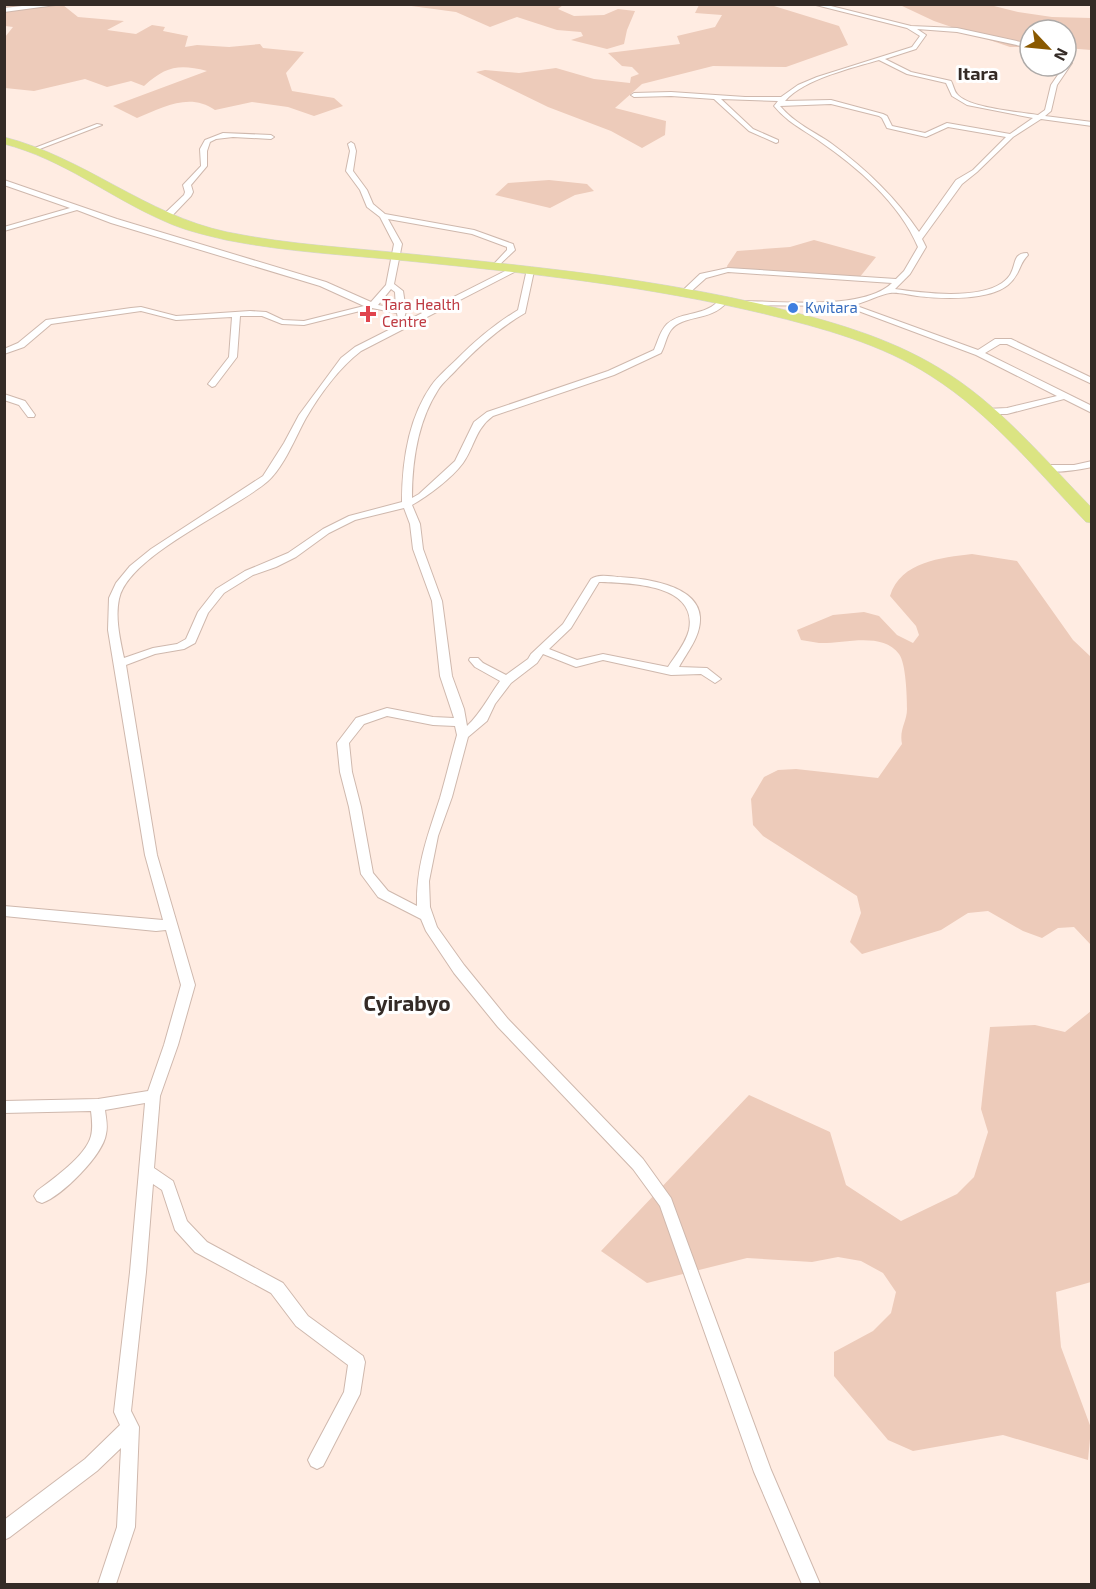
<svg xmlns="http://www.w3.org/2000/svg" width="1096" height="1589" font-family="'Exo 2',sans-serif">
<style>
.green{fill:#edcbba}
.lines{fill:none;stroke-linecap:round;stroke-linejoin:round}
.minor-casing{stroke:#cfb8ad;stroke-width:2}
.trunk-casing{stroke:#d6d5d4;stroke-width:1}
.minor{fill:#fff;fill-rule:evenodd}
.trunk{fill:#dbe482;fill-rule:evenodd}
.shop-dot{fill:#3f7fe0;stroke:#fff;stroke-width:2}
.health-dot{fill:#e0444e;stroke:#fff;stroke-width:2}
.labels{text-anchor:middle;stroke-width:6;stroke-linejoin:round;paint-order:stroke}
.far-health-label{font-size:15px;fill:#be3a42;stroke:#fff;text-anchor:start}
.far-shop-label{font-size:15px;fill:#366cbe;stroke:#fff;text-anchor:start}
.far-quarter-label{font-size:18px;font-weight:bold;fill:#342b26;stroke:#fff}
.quarter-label{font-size:21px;font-weight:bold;fill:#342b26;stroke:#fff}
</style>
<rect width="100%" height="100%" fill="#ffece2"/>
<path class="green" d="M4 5H63L78 17 124 21 107 30 136 34 152 25 165 27 163 31 188 36 185 47 197 45 229 47 260 44 263 48 304 52 286 73 292 91 334 98 343 106 314 116 288 107 252 102 215 110C190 92 163 107 137 118L113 106 207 71C179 64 166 66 144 86L131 81 107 87 85 79 34 91 5 88V37L13 27 5 26Z
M404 5H563L558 9 574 16 604 15 618 9 635 11 627 30 624 44 607 49 571 40 583 36 581 32 557 30 517 17 490 27 456 12Z
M699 5 774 6 839 26 848 45 786 67 713 66 642 84 615 108 666 121 665 135 642 148 611 131 548 107 476 72 485 70 519 73 556 68 594 79 630 83 631 77 639 74 632 67 622 66 608 53 680 44 677 36 715 27 722 15 695 13Z
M900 5H990L1018 12 1052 17 1091 18V50L1066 48V30H1030V47H1010L934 21Z
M549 180 587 184 594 191 575 195 550 208 495 195 508 183Z
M814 240 876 257 859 278 728 270 727 266 737 251 790 247Z
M972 554 1017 561 1073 640 1091 657V945L1074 927 1058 928 1042 938 1023 931 988 911 968 913 941 930 862 954 850 942 861 913 857 896 763 836 753 825 751 799 764 777 778 770 796 769 878 778 902 744C899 729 907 722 907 709 907 697 906 663 899 654 882 631 843 644 819 643 813 642 807 641 801 640L797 630 833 615 864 612 879 616 897 635 913 643 919 635 916 626 890 596C901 561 941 558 972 554Z
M1091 1011V1282L1056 1292 1061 1347 1091 1428 1088 1460 1003 1435 913 1451 888 1440 834 1376V1352L873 1331 891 1313 896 1292 883 1273 861 1261 838 1257 812 1262 747 1258 647 1283 601 1251 749 1095 830 1132 846 1185 901 1221 957 1194 974 1177 988 1132 981 1109 990 1027 1035 1025 1065 1032Z"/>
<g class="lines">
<g class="minor-casing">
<path id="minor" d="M40 4H63L4 12V8Z
M812 4H823L911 26 957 28 1030 44V48L957 32 917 29 926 35 916 49 885 59 911 72 951 81C953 84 954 91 957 94 968 108 1020 112 1038 115L1045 110 1051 85 1064 66H1066V54L1072 63 1057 85 1051 111 1045 116 1092 122V126L1041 119 1013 137 977 172 962 184 922 239 926 247 910 274 895 289C923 293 977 300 1002 283 1005 281 1010 276 1011 273 1016 264 1013 253 1027 253L1028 255C1018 265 1021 274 1008 285 988 301 942 299 917 296 909 295 898 292 890 293 881 294 866 302 854 305L978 350 995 339H1011L1092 378V384L1007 344H1000L985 353 1092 406V413L1064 399 1007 414H983V410L986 409 1007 408 1057 396 976 355 845 306 741 305 737 303 741 301C780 301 863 311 892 283L728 272 706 278 687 295 680 293 700 274 728 268 896 279 904 271 918 247C899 202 857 167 818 140 802 129 786 121 774 106L778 101 721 99 753 129 778 140V142L776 143 749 131 714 99 671 96 634 97 631 95 634 93 671 92 745 97H781L798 85 817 77 912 47 920 36 907 28ZM879 60 907 74 946 83 952 96 967 105 1033 118 1010 134 947 123 925 133 892 126 887 116 883 114 831 100 785 101C804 79 852 68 879 60ZM831 104 879 116 882 118 887 128 926 137 948 127 1006 137 973 170 956 180 919 232C896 198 866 169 832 144 815 132 794 123 780 106Z
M97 124 102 125 37 150 32 149Z
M223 133 271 135 274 137 271 139 233 137 216 139 210 142 207 151V166L191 185 193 192 191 196 169 219H163V215L184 195 185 192 183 185 201 166 200 149 205 140Z
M351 142 354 144 356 151 353 171 367 190 373 204 385 214 474 230 513 244 515 250 496 268 492 266 507 250V247L472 234 388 219 402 244 394 284 403 291 406 311 404 319H398L397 313 372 308 304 325 282 324 262 316H240L237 357 215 386 212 387 208 384 229 357 232 317 176 320 141 311 51 324 24 347 4 354V349L18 343 46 320 131 308 141 307 176 316 250 311 266 312 283 320 304 321 364 306 320 286 111 223 77 210 4 231V227L70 208 4 185V180L117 219 326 282 371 302 386 285 394 244 380 217 367 207 360 190 346 171 350 151 348 144ZM391 289 395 292 396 308 378 305Z
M513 267 520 269 361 351C339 368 320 394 306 418 296 436 284 467 268 481 235 510 128 555 119 599 115 618 120 639 124 658L153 648 177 644 186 639 198 612 216 589 245 571 288 553 323 529 349 516 402 502C402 464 408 419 431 386 438 376 448 368 457 359 476 340 495 324 518 310L527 269 534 271 525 313C499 328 478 347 457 369 451 376 443 382 438 390 418 421 412 461 412 498L419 494 455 461 474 422 487 412 608 371 654 350C658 341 660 331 667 324 683 310 705 318 721 298H727V302C711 322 683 314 671 330 666 337 665 346 661 353L614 375 493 416C475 429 475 446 463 463 452 478 428 496 412 505L420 524 423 549 442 601 452 676 464 709 467 726C481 713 489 696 500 681L475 667 469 660 470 658H478L483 663 506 675 528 659 531 654 563 624 591 579C598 574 609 576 618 577 642 578 698 584 700 617 701 636 688 651 679 667L707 668 721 679 715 683 701 674 671 675 603 660 576 667 543 654 537 663 511 683 495 704 487 721 468 737 452 797 438 836 429 881 430 907 437 927 464 965 508 1019 643 1159 671 1198 771 1470 820 1584H802L754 1472 660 1206 633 1169 498 1027 454 973 426 931 421 919 378 897 361 874 349 807 340 772 337 743 356 718 387 708 433 717 454 718 440 676 432 601 413 549 410 524 404 508 355 520 329 533 296 557 276 567 253 575 224 593 208 613 195 643 184 649 155 654 126 665 157 855 195 985 178 1045 160 1096 154 1168 173 1181 187 1221 207 1242 283 1283 308 1316 363 1356 365 1362 360 1394 323 1466 317 1469 311 1466 308 1460 311 1454 344 1392 348 1365 296 1326 271 1293 195 1252 175 1230 162 1190 153 1184 146 1272 131 1411 139 1427 135 1527 116 1584H98L117 1527 121 1448 97 1471 10 1537 4 1540V1520L85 1459 120 1425 114 1412 130 1272 145 1103 105 1110C106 1118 108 1126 106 1134 103 1155 62 1196 42 1203L37 1201 34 1196 37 1191C53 1179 86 1156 91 1136 93 1128 92 1119 91 1111L4 1113V1101L98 1099 148 1091 164 1045 181 985 166 930 156 931 4 916V906L163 920 145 855 108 630 109 598 116 583 130 566 151 549 263 476 284 443 299 415 341 358 355 347ZM599 582C630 583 698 584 689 630 686 643 675 656 668 667L603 654 577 660 549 649 571 628ZM387 716 433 725 455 726 457 735C451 756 446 777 440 798 428 835 416 865 417 906L388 891 373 873 361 807 352 772 349 743 364 724Z
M4 394 25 401 35 415 34 417H28L19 405 4 400Z
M1092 461V467C1078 470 1049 475 1038 468L1043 465H1074Z"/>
</g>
<g class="trunk-casing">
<path id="trunk" d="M4 137C84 157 146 215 227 232 290 245 356 248 421 255 539 267 657 279 773 307 830 321 888 337 939 368 998 403 1044 459 1092 508V523L1086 522C1037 471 991 414 931 376 882 344 822 328 765 314 648 286 528 273 408 261 348 255 286 252 226 240 205 235 183 230 164 221 109 197 63 159 4 144Z"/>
</g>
<use href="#minor" class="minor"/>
<use href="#trunk" class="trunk"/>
</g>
<circle class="shop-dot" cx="793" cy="308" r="6"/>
<path class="health-dot" d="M365 305h6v6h6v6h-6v6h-6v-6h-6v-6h6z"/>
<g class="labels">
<g class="far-health-label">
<text x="382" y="310">Tara Health<tspan x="382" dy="17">Centre</tspan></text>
</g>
<g class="far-shop-label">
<text x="805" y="313">Kwitara</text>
</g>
<g class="far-quarter-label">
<text x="978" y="80">Itara</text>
</g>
<g class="quarter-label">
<text x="407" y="1011">Cyirabyo</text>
</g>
</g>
<rect width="1096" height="1589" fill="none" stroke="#342b26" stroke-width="12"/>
<g transform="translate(1048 48) rotate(116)"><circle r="28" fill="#ffffff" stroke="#aeaaa8" stroke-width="1.5"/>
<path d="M0-4.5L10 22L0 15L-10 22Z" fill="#8a5900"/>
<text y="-9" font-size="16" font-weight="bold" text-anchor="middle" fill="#342b26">N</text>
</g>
</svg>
